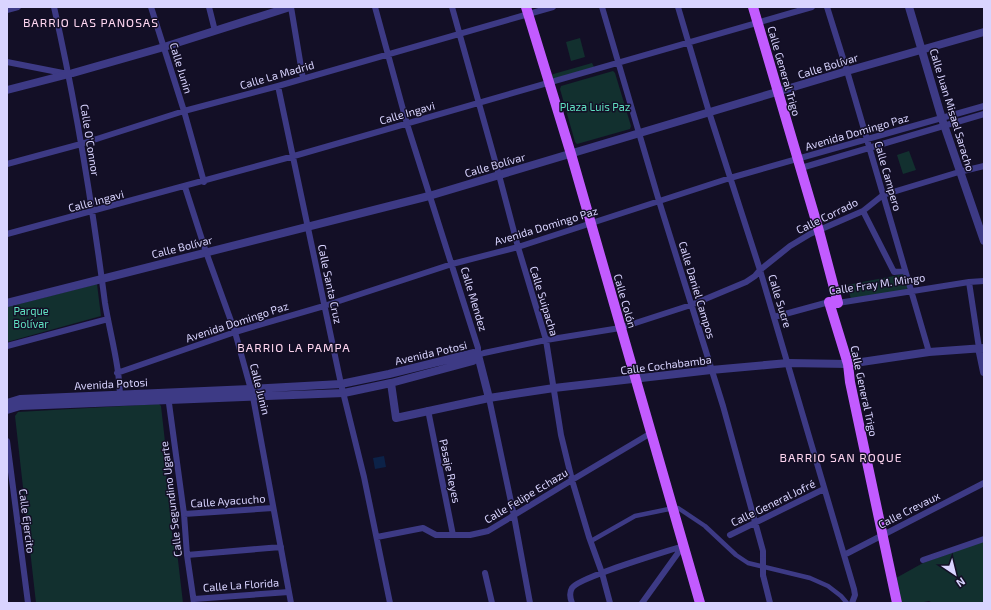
<svg xmlns="http://www.w3.org/2000/svg" width="991" height="610" font-family="'Exo 2',sans-serif">
<style>
.green{fill:#12302f}
.water{fill:#0c2248}
.lines{fill:none;stroke-linecap:round;stroke-linejoin:round}
.pedestrian{stroke:#3d3a85;stroke-width:4.5}
.minor{stroke:#3d3a85;stroke-width:6}
.tertiary{stroke:#3d3a85;stroke-width:8}
.primary{stroke:#c25bff;stroke-width:10}
.minor-bridge{stroke:#3d3a85;stroke-width:6}
.labels{text-anchor:middle;stroke-width:3;stroke-linejoin:round;paint-order:stroke}
.street-label{font-size:11px;fill:#d9d4ff;stroke:#130f26}
.park-label{font-size:11px;fill:#5fe0c0;stroke:#130f26}
.neighbourhood-label{font-size:12px;letter-spacing:1px;fill:#ffd6f0;stroke:#130f26}
</style>
<rect width="100%" height="100%" fill="#130f26"/>
<path class="green" d="M580 38 585 57 571 61 566 42Z
M592 63 594 67 553 79 550 75Z
M613 71 615 73 631 126 630 129 577 144 575 142 560 89 561 86Z
M909 151 916 170 903 174 897 155Z
M904 274 908 291 851 299 847 285Z
M97 284 101 316 7 342V307Z
M159 404 161 406 166 451 164 452 173 542 176 543 183 603H36L15 416 18 412Z
M984 541V603H933L929 601 919 603H901L896 578 923 563Z"/>
<path class="water" d="M384 456 386 467 375 469 373 458Z"/>
<g class="lines">
<path class="pedestrian" d="M591 541 635 516 669 509 678 508 705 526 736 555 748 563 810 578 828 586 841 596 847 603"/>
<path class="minor" d="M54 7C76 104 92 203 105 303 110 334 120 367 120 399
M151 7 184 111 204 182
M209 7 215 31
M291 7 303 79
M375 7 407 124 478 348V355L484 353 546 340 620 328 691 305 746 282 755 276 760 270 790 246 810 234 863 211 883 195 959 172 984 166
M452 7 499 175 518 247 546 340 561 435 572 480 589 537 602 573 610 603
M602 7 659 201 723 406 763 551V560
M678 7 709 112 760 270 854 589 855 595 852 603
M827 7 847 71 929 352
M7 10 18 7
M7 62 68 74
M278 86 341 384 364 477 390 603
M7 164 81 144 184 111 278 86 553 7
M801 168 984 114
M185 187 206 252 235 332 253 397 291 603
M863 211 894 272 905 271
M7 234 294 156 812 7
M969 282 979 348
M838 303 969 282 984 281
M774 317 829 302
M7 346 108 319
M117 373 235 332 324 306 452 264 518 247 730 178 984 106
M168 396 184 514 187 555 194 603
M489 398 514 516 530 603
M428 410 453 535
M7 441 28 603
M184 514 273 508
M730 535 824 489
M377 537 423 528 436 535H470L488 531 572 480 651 433
M187 555 281 547
M844 555 984 483
M923 560 984 539
M485 573 492 603
M763 575 770 603
M194 599 289 592
M572 603C570 598 569 593 572 588 579 577 665 552 683 546
M642 603 683 546"/>
<path class="tertiary" d="M909 7 942 119 984 241
M73 73 164 47 290 7
M7 90 69 74
M7 303 429 196 847 71 984 32
M979 348 984 372
M478 355 489 398
M391 383 396 418 489 398 554 388 711 370 788 363 848 364 929 352 984 348
M7 403 20 399 250 389 341 384 389 374 474 353 478 355
M7 410 20 406 344 393 391 383 473 361 478 355"/>
<path class="primary" d="M526 7 571 154 700 603
M753 7 819 231 838 303 829 302 848 364 850 382 897 603"/>
<path class="minor-bridge" d="M763 575V560"/>
</g>
<g class="labels">
<g class="street-label">
<text transform="translate(828 66) rotate(-17)" y="4">Calle Bolívar</text>
<text transform="translate(181 68) rotate(73)" y="4">Calle Junin</text>
<text transform="translate(784 71) rotate(74)" y="4">Calle General Trigo</text>
<text transform="translate(277 75) rotate(-16)" y="4">Calle La Madrid</text>
<text transform="translate(952 110) rotate(73)" y="4">Calle Juan Misael Saracho</text>
<text transform="translate(407 113) rotate(-16)" y="4">Calle Ingavi</text>
<text transform="translate(857 132) rotate(-16)" y="4">Avenida Domingo Paz</text>
<text transform="translate(90 140) rotate(81)" y="4">Calle O'Connor</text>
<text transform="translate(495 165) rotate(-16)" y="4">Calle Bolívar</text>
<text transform="translate(888 176) rotate(74)" y="4">Calle Campero</text>
<text transform="translate(96 201) rotate(-15)" y="4">Calle Ingavi</text>
<text transform="translate(827 216) rotate(-26)" y="4">Calle Corrado</text>
<text transform="translate(546 226) rotate(-17)" y="4">Avenida Domingo Paz</text>
<text transform="translate(182 247) rotate(-14)" y="4">Calle Bolívar</text>
<text transform="translate(330 284) rotate(78)" y="4">Calle Santa Cruz</text>
<text transform="translate(877 284) rotate(-8)" y="4">Calle Fray M. Mingo</text>
<text transform="translate(697 290) rotate(73)" y="4">Calle Daniel Campos</text>
<text transform="translate(474 299) rotate(73)" y="4">Calle Mendez</text>
<text transform="translate(544 301) rotate(73)" y="4">Calle Suipacha</text>
<text transform="translate(625 301) rotate(74)" y="4">Calle Colón</text>
<text transform="translate(780 301) rotate(73)" y="4">Calle Sucre</text>
<text transform="translate(237 322) rotate(-18)" y="4">Avenida Domingo Paz</text>
<text transform="translate(431 353) rotate(-13)" y="4">Avenida Potosi</text>
<text transform="translate(666 365) rotate(-7)" y="4">Calle Cochabamba</text>
<text transform="translate(111 384) rotate(-3)" y="4">Avenida Potosi</text>
<text transform="translate(260 389) rotate(76)" y="4">Calle Junin</text>
<text transform="translate(864 391) rotate(78)" y="4">Calle General Trigo</text>
<text transform="translate(450 471) rotate(78)" y="4">Pasaje Reyes</text>
<text transform="translate(526 496) rotate(-31)" y="4">Calle Felipe Echazu</text>
<text transform="translate(171 499) rotate(-97)" y="4">Calle Segundino Ugarte</text>
<text transform="translate(228 501) rotate(-4)" y="4">Calle Ayacucho</text>
<text transform="translate(773 503) rotate(-26)" y="4">Calle General Jofré</text>
<text transform="translate(909 510) rotate(-27)" y="4">Calle Crevaux</text>
<text transform="translate(27 521) rotate(83)" y="4">Calle Ejercito</text>
<text transform="translate(241 585) rotate(-4)" y="4">Calle La Florida</text>
</g>
<g class="park-label">
<text x="595" y="111">Plaza Luis Paz</text>
<text x="31" y="315">Parque<tspan x="31" dy="13">Bolívar</tspan></text>
</g>
<g class="neighbourhood-label">
<text x="91" y="27">BARRIO LAS PANOSAS</text>
<text x="294" y="352">BARRIO LA PAMPA</text>
<text x="841" y="462">BARRIO SAN ROQUE</text>
</g>
</g>
<rect width="991" height="610" fill="none" stroke="#d9d4ff" stroke-width="16"/>
<g transform="translate(955 574) rotate(145)" stroke="#130f26" stroke-width="3" paint-order="stroke">
<path d="M0-3L7 15L0 10L-7 15Z" fill="#d9d4ff"/>
<text y="-6" font-size="11" font-weight="bold" text-anchor="middle" fill="#d9d4ff">N</text>
</g>
</svg>
